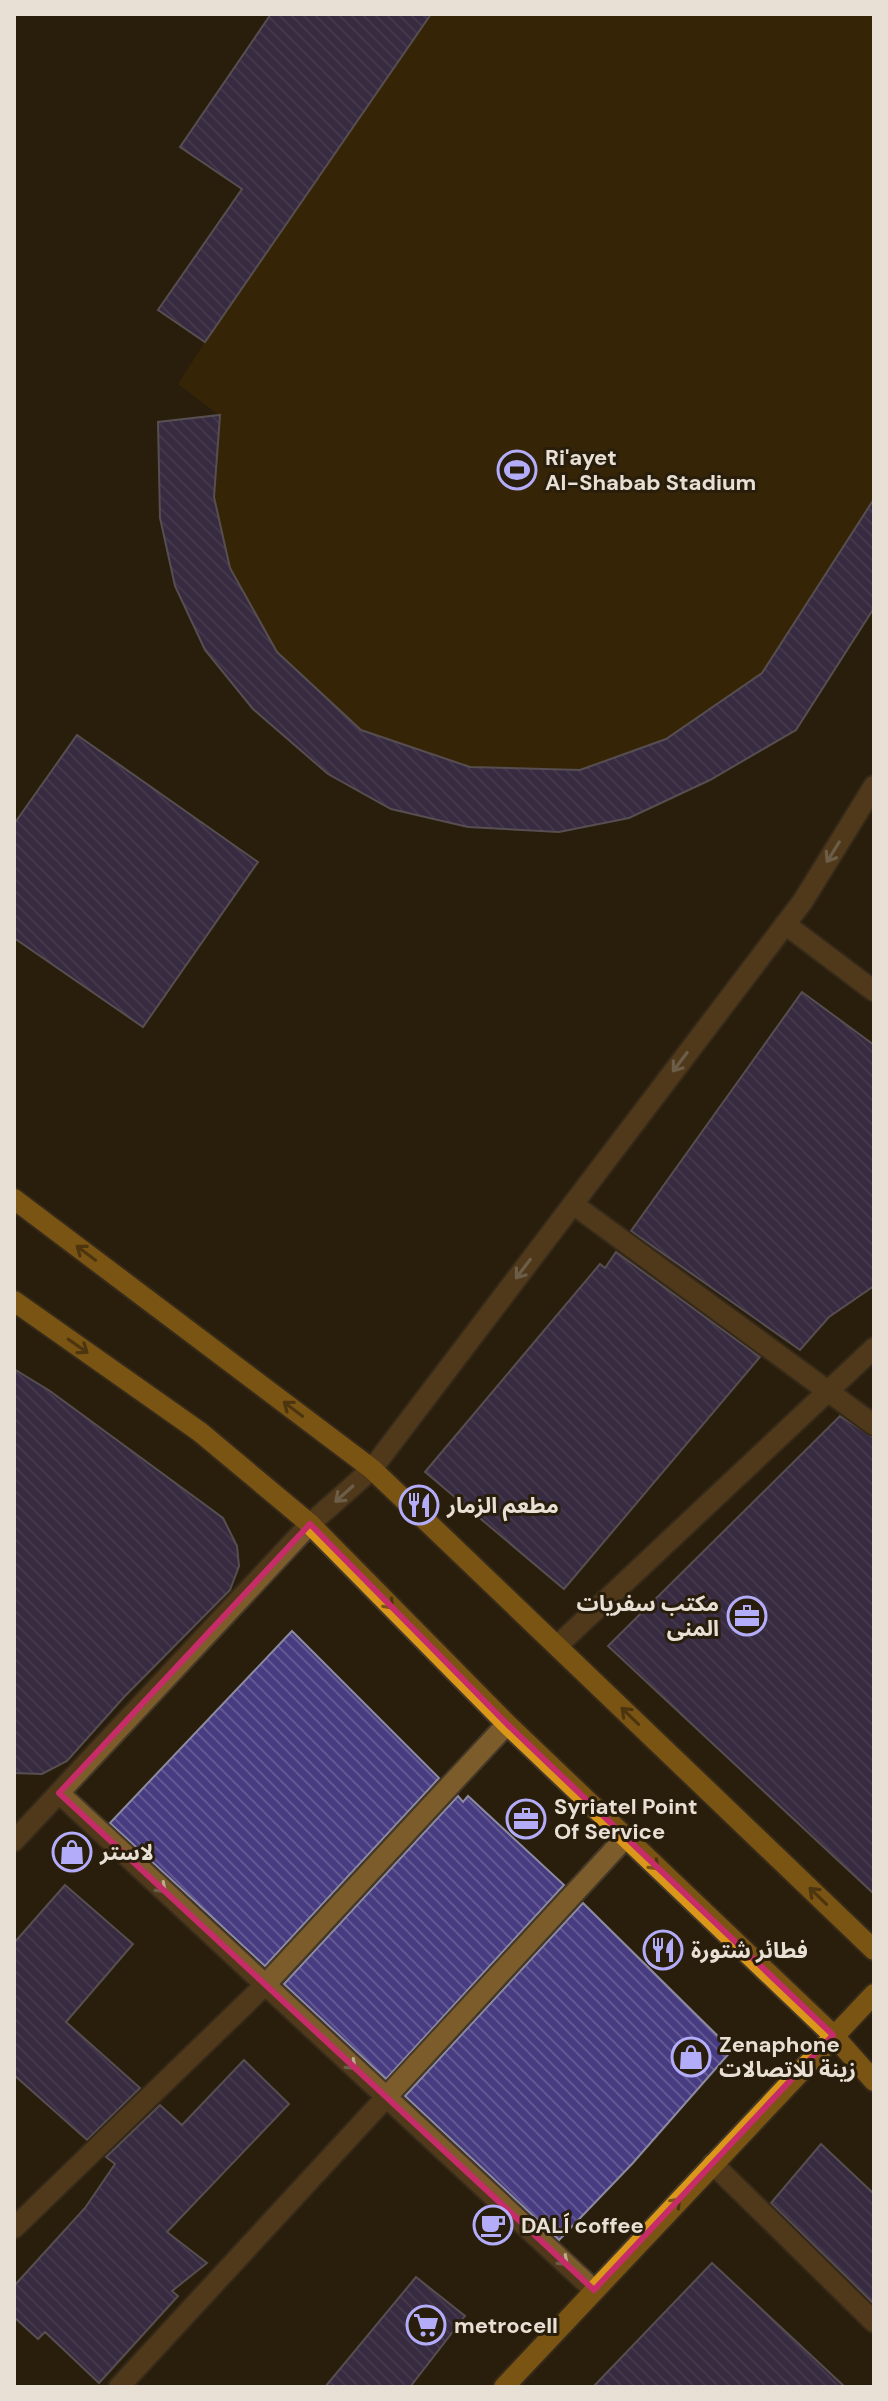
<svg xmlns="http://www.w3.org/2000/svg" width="888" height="2401" font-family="'DM Sans','Noto Sans Arabic',sans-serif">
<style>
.grass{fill:#462d00}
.building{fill:url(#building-back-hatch);stroke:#8c8ba2;stroke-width:2}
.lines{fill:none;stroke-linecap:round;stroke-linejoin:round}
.minor-casing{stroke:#443828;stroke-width:24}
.major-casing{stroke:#443828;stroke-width:24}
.minor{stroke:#7c5c2b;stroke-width:20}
.major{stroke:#da971a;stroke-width:20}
.oneway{stroke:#bdab91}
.oneway2{stroke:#795412}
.marked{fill:none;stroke:#c62c67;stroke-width:6;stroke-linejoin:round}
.labels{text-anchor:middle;stroke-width:6;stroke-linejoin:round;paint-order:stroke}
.poi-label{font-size:22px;font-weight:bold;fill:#e8e0d5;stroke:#291d0c;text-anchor:start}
</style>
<defs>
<pattern id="building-back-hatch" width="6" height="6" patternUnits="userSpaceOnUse" patternTransform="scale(2)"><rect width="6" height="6" fill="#473c81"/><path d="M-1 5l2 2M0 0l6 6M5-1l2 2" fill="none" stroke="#625892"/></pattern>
</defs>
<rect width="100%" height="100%" fill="#291d0c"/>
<path class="grass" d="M271 14H874V608L796 730 710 780 629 818 559 832 468 827 391 809 328 774 253 709 205 650 175 586 160 518 158 422 219 415 178 384 205 342 159 310 242 189 180 147Z"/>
<path class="building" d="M271 14H431L205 342 158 310 242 189 180 147Z
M220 415 214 497 230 568 277 652 361 730 470 767 580 770 666 739 762 673 874 499V608L796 730 710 780 629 818 559 832 468 827 391 809 328 774 253 709 205 650 175 586 160 518 158 422Z
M77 735 258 862 143 1027 14 938V824Z
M802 992 874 1045V1286L829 1317 800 1350 631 1231Z
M616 1252 760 1357 564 1589 425 1472 600 1264 605 1268Z
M14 1369 50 1391 223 1518 237 1546 239 1566 230 1590 124 1697 67 1761 42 1774 14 1773Z
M840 1416 874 1438V1894L608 1646Z
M292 1631 439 1778 265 1966 110 1823Z
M458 1796 463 1802 468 1796 564 1885 386 2079 284 1984Z
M65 1885 133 1944 66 2022 140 2088 87 2140 14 2075V1943Z
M583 1903 732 2050 632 2164 559 2240 405 2096Z
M244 2060 289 2104 167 2232 207 2263 172 2291 178 2296 99 2383 45 2332 38 2339 14 2317V2286L85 2208 115 2164 106 2157 160 2105 182 2125Z
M821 2144 874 2194V2304L771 2203Z
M712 2263 845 2387H593Z
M416 2277 465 2316 410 2387H325Z"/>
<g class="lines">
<g class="minor-casing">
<path id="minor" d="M785 924 874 991
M573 1204 874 1425
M557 1646 874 1348
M59 1793 594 2290
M14 1841 310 1524 372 1469 803 901 874 786
M713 2164 874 2322
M14 2228 265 1985 507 1724
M119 2387 626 1837"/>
</g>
<g class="major-casing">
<path id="major" d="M14 1199 372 1469 874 1950
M14 1301 200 1432 310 1524 507 1724 833 2035 874 2081
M504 2387 874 1994"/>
</g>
<use href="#minor" class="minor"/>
<use href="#major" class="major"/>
</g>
<defs><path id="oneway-shaft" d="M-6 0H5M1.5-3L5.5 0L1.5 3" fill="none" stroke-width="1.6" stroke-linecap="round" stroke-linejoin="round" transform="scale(2)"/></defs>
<g class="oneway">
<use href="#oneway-shaft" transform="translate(833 852) rotate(122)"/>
<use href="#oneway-shaft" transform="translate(680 1062) rotate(127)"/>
<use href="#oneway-shaft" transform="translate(523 1269) rotate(127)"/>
<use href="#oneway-shaft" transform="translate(344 1494) rotate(138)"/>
<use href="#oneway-shaft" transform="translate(157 1884) rotate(43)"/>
<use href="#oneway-shaft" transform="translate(347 2061) rotate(43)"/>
<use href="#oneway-shaft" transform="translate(559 2257) rotate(43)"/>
</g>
<g class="oneway2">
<use href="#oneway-shaft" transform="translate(86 1253) rotate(-143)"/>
<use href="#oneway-shaft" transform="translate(78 1346) rotate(35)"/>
<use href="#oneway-shaft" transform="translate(293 1409) rotate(-143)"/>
<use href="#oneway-shaft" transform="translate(385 1600) rotate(46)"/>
<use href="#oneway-shaft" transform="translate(630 1716) rotate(-136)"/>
<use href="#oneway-shaft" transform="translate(650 1861) rotate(44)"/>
<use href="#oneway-shaft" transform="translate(818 1896) rotate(-136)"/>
<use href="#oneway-shaft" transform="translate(672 2207) rotate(-47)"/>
</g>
<path d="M0 0H888V2401H0ZM310 1524 507 1724 833 2035 594 2290 59 1793Z" fill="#291d0c" fill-opacity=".55" fill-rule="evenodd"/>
<path class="marked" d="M310 1524 507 1724 833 2035 594 2290 59 1793Z"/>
<defs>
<g id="stadium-ring" transform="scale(2)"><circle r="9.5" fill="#291d0c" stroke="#b3adf9" stroke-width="1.5"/><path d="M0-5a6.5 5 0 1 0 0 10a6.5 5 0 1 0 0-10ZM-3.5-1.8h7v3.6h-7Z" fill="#b3adf9"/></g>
<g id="restaurant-ring" transform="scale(2)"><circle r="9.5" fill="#291d0c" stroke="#b3adf9" stroke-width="1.5"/><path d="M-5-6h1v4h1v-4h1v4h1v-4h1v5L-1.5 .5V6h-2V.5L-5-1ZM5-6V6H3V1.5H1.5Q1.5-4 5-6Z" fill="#b3adf9"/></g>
<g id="office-ring" transform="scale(2)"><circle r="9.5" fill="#291d0c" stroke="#b3adf9" stroke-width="1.5"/><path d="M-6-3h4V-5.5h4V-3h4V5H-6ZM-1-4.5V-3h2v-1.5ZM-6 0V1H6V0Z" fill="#b3adf9"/></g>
<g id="shop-ring" transform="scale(2)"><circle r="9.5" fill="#291d0c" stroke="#b3adf9" stroke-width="1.5"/><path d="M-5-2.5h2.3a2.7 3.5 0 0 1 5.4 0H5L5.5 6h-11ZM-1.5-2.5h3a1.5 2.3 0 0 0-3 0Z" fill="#b3adf9"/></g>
<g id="cafe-ring" transform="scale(2)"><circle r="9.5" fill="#291d0c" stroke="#b3adf9" stroke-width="1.5"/><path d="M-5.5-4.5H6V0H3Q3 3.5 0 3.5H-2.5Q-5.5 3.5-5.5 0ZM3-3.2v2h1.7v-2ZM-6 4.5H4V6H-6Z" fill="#b3adf9"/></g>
<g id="supermarket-ring" transform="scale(2)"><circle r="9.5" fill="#291d0c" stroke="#b3adf9" stroke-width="1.5"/><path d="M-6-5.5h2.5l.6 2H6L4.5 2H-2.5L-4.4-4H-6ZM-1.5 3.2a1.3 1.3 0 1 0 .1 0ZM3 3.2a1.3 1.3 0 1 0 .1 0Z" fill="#b3adf9"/></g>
</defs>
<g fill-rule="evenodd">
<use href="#stadium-ring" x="517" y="470"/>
<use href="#restaurant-ring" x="419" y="1505"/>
<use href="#office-ring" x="747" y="1616"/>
<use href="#office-ring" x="526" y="1819"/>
<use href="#shop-ring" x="72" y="1852"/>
<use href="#restaurant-ring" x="663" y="1950"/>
<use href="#shop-ring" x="691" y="2057"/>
<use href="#cafe-ring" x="493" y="2225"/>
<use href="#supermarket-ring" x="426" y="2325"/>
</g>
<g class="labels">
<g class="poi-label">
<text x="545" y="465">Ri'ayet<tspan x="545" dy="25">Al-Shabab Stadium</tspan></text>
<text x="447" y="1513">مطعم الزمار</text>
<text x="719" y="1611" text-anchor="end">مكتب سفريات<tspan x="719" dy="25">المنى</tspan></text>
<text x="554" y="1814">Syriatel Point<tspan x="554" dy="25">Of Service</tspan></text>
<text x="100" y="1860">لاستر</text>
<text x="691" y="1958">فطائر شتورة</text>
<text x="719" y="2052">Zenaphone<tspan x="719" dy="25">زينة للاتصالات</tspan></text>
<text x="521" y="2233">DALÍ coffee</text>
<text x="454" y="2333">metrocell</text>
</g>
</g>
<rect width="888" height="2401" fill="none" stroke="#e8e0d5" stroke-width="32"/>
</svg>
